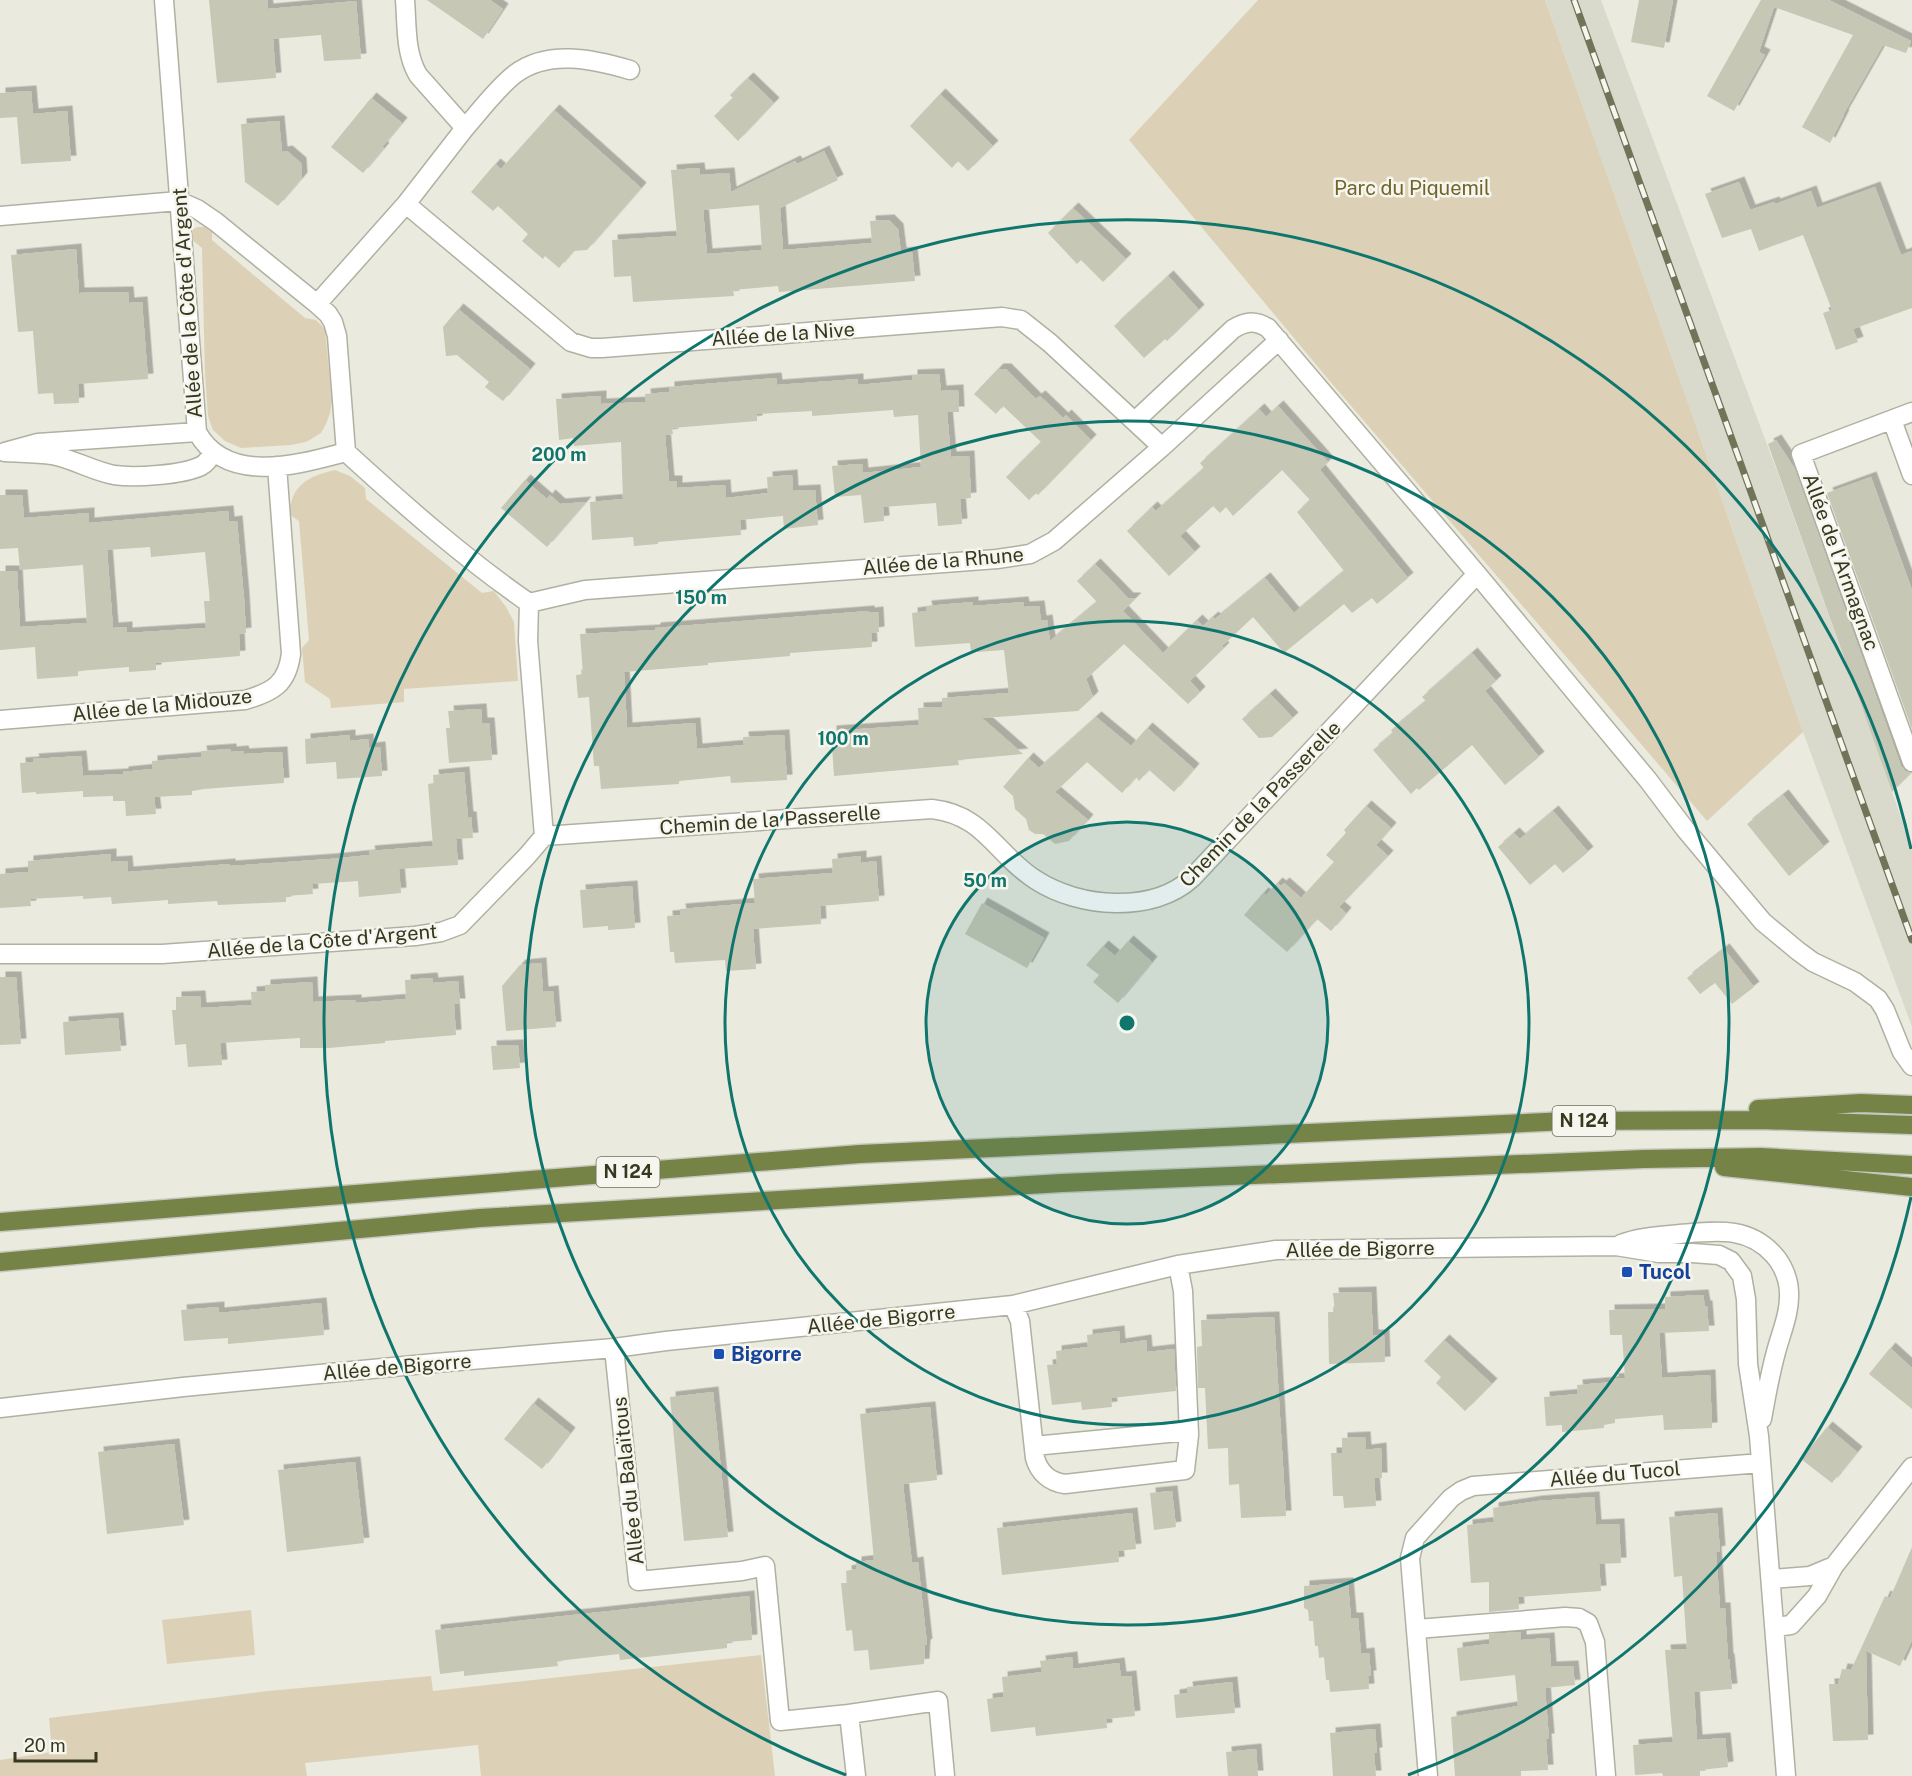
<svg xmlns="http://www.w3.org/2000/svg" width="1912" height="1776" font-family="'Public Sans',sans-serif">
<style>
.built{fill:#dadacc}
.green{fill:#dcd1b6}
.building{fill:#c7c7b6;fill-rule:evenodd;filter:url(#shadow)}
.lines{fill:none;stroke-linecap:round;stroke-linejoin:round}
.minor-casing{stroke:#b0b1a1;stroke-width:21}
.trunk-casing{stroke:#c6c8c0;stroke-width:21}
.minor{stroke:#fff;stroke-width:18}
.trunk{stroke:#768346;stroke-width:18}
.rail-casing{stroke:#707559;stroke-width:7}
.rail{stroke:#f7f6ee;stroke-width:4.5;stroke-dasharray:14;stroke-linecap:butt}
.ring{fill:none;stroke:#0f766e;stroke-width:3}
.transit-dot{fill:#1a4fb4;stroke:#f7f6ee;stroke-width:2}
.labels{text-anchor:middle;stroke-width:5;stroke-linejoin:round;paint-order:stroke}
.shield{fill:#f7f6ee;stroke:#6f725d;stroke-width:1.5}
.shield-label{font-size:18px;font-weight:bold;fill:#35391f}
.park-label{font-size:20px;fill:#70652a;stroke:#f7f6ee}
.street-label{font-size:20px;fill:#35391f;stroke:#f7f6ee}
.transit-label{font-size:20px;font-weight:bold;fill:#164399;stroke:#f7f6ee;text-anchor:start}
.centre{fill:#0f766e;stroke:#f7f6ee;stroke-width:3}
.ring-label{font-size:18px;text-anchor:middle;font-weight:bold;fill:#0f766e;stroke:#f7f6ee;stroke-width:5;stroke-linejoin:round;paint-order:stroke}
</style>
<defs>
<filter id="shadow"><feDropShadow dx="5.5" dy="-5.5" stdDeviation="0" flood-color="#0004"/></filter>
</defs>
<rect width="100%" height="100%" fill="#eaeade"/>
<path class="built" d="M1545 0H1601L1781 482 1912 848V1027L1803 732 1687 400Z"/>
<path class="green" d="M1258 0H1545L1687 400 1803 732 1707 821 1328 379 1129 140Z
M198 227H204L212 232V240L305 318 316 320 325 329 332 401 330 413 326 424 321 433 313 438 306 442 291 445 241 448 225 441 213 430 208 416 205 374 202 248 191 239 193 229Z
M335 470 350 476 365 488 366 499 482 593 494 591 506 607 514 622 518 681 404 689V702L331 708 330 699 305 682 302 648 309 640 299 521 290 515C290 484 310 476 335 470Z
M251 1610 255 1655 167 1664 162 1620Z
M761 1655 775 1776H481L478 1745 305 1763 307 1776H0V1760L52 1752 49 1718 268 1691 431 1676 433 1691Z"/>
<path class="building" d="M209 0H267L268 9 356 1 361 59 324 61 321 35 273 39 276 78 217 83Z
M427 0H490L503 9 483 39Z
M1639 0H1673L1664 48 1631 42Z
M1761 0H1829L1911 41 1906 53 1883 45 1843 115H1844L1830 143 1802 127 1853 35 1774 7 1759 52 1765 55 1734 111 1707 96Z
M748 78 774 103 738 141 714 116 733 98 730 95Z
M31 91 33 114 67 111 71 161 21 164 17 117 0 118V93Z
M940 94 993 146 968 171 958 161 952 168 910 126Z
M371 98 402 123 382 147 384 148 363 173 331 147Z
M554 110 641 188 587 250 573 251 559 268 545 256 543 259 522 241 528 234 498 206 493 211 471 192 495 164 501 169Z
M279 121 282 152 287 151 301 163 302 178 278 206 245 182 241 124Z
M824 151 838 180 780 208 783 250 872 243 870 221 889 220 898 229 901 253 912 252 915 281 779 292 778 286 733 290 734 296 633 302 631 276 614 277 612 240 677 236 671 170 699 168 700 175 729 173 731 192 795 161 797 164ZM759 205 762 250 707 254 703 210Z
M1739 182 1750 210 1774 202 1775 204 1811 191 1817 208 1875 187 1901 255 1912 251V308L1853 329 1858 342 1836 350 1823 313 1832 310 1803 235 1759 251 1751 229 1722 238 1705 194Z
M1073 208 1126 259 1103 282 1081 260 1077 264 1048 233Z
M76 249 79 293 128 292 129 303 142 302 148 379 78 384 79 403 54 404 53 393 38 394 33 331 18 332 11 255Z
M1168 276 1199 310 1167 341 1165 339 1144 358 1114 326Z
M458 309 530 369 503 401 485 387 489 382 457 355 446 356 443 327Z
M998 369H1006L1036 399 1040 396 1063 418 1066 415 1091 440 1038 495 1036 493 1029 500 1006 477 1041 442 1003 406 996 414 974 394Z
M939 374 941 391 958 390 959 412H947L951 457 969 456 971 498 960 499 962 524 938 526 936 503 883 507 884 521 864 523 861 495 835 497 832 466 862 464 863 473 921 467 918 415 894 417 893 410 812 416V411L757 414V421L672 428 673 434 665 435 669 481H677V488L725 485 726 498 768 493 767 477 792 475 793 491 815 490 818 525 784 529 783 516 740 520 741 535 658 542V544L634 546 633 537 592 540 590 502 623 499 621 442 574 446 573 438 559 440 556 399 601 396V404L646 402 645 394 669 392V387L776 378 777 385 858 379V385L912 380V375Z
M1278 406 1328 462 1320 470 1408 578 1377 604 1372 598 1352 613 1344 604 1284 653 1253 617 1222 646 1224 648 1190 681 1200 692 1188 704 1124 644 1086 679 1093 697 1078 711 982 718 1023 754 958 760 959 765 834 776 831 731 919 725 918 708 942 707V698L1009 693 1004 650 977 652 976 650 971 651 970 643 915 647 912 613 927 611 926 606 973 602V606L1023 602 1024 607 1039 606 1041 621 1047 620 1050 641 1097 602 1077 581 1095 564 1128 598H1136L1123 611 1163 653 1197 620 1203 626 1213 617 1215 619 1265 578 1294 613 1344 571 1297 512 1310 500 1282 470 1233 516 1226 507 1220 513 1213 506 1180 536 1195 552 1169 576 1127 531 1152 507 1156 511 1204 468 1200 463 1259 409 1266 417Z
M1776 440 1795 469 1901 766 1905 771 1911 773 1892 792 1768 444Z
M1871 477 1912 590V729L1827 493Z
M525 480 547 499 550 495 560 504 586 502 547 547 501 508Z
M0 495H22L24 518 89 513V523L228 511 229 522 237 521 244 598 246 633 239 634 240 656 156 663V670L129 672V667L78 671V676L37 679 35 647 0 650V571H17L20 627 87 623 83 565 20 570 18 548 0 549ZM150 547 151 557 205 552 210 601H204L206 628 127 633V627L113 628 107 550Z
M869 611V613L878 612 879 632 871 633 872 647 790 653V656L708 663V665L624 672 627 728 695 723 697 749 744 745 743 737 784 735 787 780 731 783 730 776 679 781V784L601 789 599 766H594L589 697 578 698 576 675 583 674 580 634 655 630V628Z
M1472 653 1496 681 1485 691 1539 757 1505 785 1472 745 1419 790 1417 788 1411 794 1373 750 1393 733 1391 730 1426 701 1422 697Z
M1270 694 1293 718 1272 737 1259 738 1242 719Z
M481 709 482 723H489L492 760 449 763 446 728H450L448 711Z
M1096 717 1131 746 1147 728 1194 769 1174 792 1149 770 1139 781 1136 777 1122 793 1087 762 1055 792 1088 820 1069 841 1055 844 1043 834H1035L1029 830 1026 819 1015 809 1013 796 1003 787 1028 758 1039 768Z
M350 735V741L368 739 369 748 380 747 382 776 337 779 336 762 306 764 305 739Z
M231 749V752L243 751 244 754 282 752 284 783 204 789 192 791V795L154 797 156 814 126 816 125 801H113V796L83 797V791L36 794V792L22 793 20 763 34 762 33 759 81 756 83 776 123 774V772L152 769V761L202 757 201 751Z
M464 772 468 817H471L473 838 456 839 458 865 399 869 401 893 359 897 358 881 312 884 313 894 286 896V902L218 905 217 901 168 904V900L112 904 111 897 83 899V896L30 899 31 906 0 908V874L28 872V861L111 854V862L127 861 128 872 230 864V866L330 859 370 855 369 851 433 846 428 784 434 783 433 775Z
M1783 795 1824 847 1789 876 1747 824Z
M1366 806 1391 828 1376 845 1388 856 1339 907 1346 913 1331 931 1317 919 1287 952 1244 915 1263 893 1266 895 1277 883 1281 886 1284 883 1301 898 1334 862 1326 855 1346 833 1344 830Z
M1553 811 1588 852 1563 873 1555 864 1530 885 1498 847 1514 833 1520 839Z
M861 856V863L876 861 879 901 820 906 821 924 753 929 756 969 726 971 725 960 675 963 674 952H670L667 916 681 915 680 909 755 903 753 879 833 873 832 859Z
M632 886 635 928 608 930V926L583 928 580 890Z
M982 903 1044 938 1027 968 965 934Z
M1128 941 1152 962 1118 1003 1093 982 1099 975 1086 965 1103 946 1115 956Z
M1724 949 1754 987 1732 1004 1715 983 1700 994 1687 978Z
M541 963 543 992 553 991 556 1027 506 1031 502 986 520 965Z
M0 977H16L21 1044 0 1045Z
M432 978 433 983 458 981 460 1004H454L456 1035 385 1041V1043L329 1048H300V1038L220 1043 222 1065 188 1067 186 1044 175 1045 172 1010H176V997L200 996 201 1008 252 1005 251 992 265 991V985L312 982 313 1002 356 1000V1003L406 999 405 980Z
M118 1018 121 1051 65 1055 63 1022Z
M518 1045 520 1068 493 1070 491 1046Z
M1371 1292 1373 1335H1384L1385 1362 1329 1364 1328 1312H1335L1333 1293Z
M1703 1295 1705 1306H1707L1709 1331 1659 1333 1662 1378 1710 1375 1712 1428 1664 1430 1663 1415 1615 1419V1423L1604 1425V1428L1562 1432V1425L1546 1426 1544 1397 1578 1394 1577 1385 1613 1382V1379L1625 1378 1622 1335H1610L1609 1310 1663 1309H1665V1297Z
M321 1303 324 1335 228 1344V1338L184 1341 181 1310 219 1307V1313Z
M1274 1317 1286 1516 1241 1518 1239 1484 1229 1485 1228 1448 1208 1449 1205 1388H1198L1197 1347 1202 1346 1201 1320Z
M1119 1331 1120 1344 1146 1340 1147 1352 1174 1349 1176 1391 1111 1398 1112 1407 1082 1410 1081 1402 1052 1405 1047 1365 1057 1364 1056 1351 1088 1347 1087 1335Z
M1444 1340 1492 1384 1465 1411 1436 1383 1441 1377 1424 1361Z
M1890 1348 1912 1368V1409L1869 1374Z
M713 1392 728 1537 684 1541 670 1397Z
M533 1403 570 1433 542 1469 504 1439Z
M930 1407 937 1480 903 1484 912 1563 918 1562 927 1644 925 1645 924 1664 870 1670 868 1650 854 1651 852 1630 846 1631 841 1583H847L846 1571 856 1569V1562L874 1560 860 1414Z
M1827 1427 1857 1452 1832 1483 1801 1459Z
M1365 1437 1366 1450 1381 1448 1382 1478H1374L1376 1506 1344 1508 1343 1496H1333L1331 1453H1342V1438Z
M174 1444 184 1525 107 1534 98 1452Z
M355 1462 364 1543 287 1552 278 1470Z
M1172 1491 1176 1527 1154 1530 1150 1493Z
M1594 1497 1596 1525 1619 1524 1621 1563 1599 1564 1601 1591 1518 1597 1519 1609 1489 1612V1582L1471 1583 1467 1525 1494 1522 1493 1508 1537 1501Z
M1132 1513 1136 1549 1118 1551 1119 1562 1002 1575 997 1528Z
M1717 1513 1720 1551 1716 1552 1720 1608H1725L1728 1659H1729L1732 1689 1694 1692 1697 1740 1725 1738 1728 1767 1700 1770V1776H1663L1662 1773 1635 1775 1633 1745 1673 1742 1665 1650 1687 1649 1682 1576 1674 1577 1669 1517Z
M1912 1547V1640L1900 1666 1866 1651 1868 1740 1833 1741 1829 1684H1838L1842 1669 1851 1670 1885 1596 1890 1598Z
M1348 1583 1351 1618H1358L1361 1654 1369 1653 1371 1676H1368L1369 1689 1330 1692 1329 1680H1326L1324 1657 1319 1658 1318 1646H1315L1313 1621H1309L1308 1610 1304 1608V1586Z
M749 1596 752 1640 727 1642V1648L620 1660 619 1654 557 1661 558 1666 464 1676V1671L440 1674 435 1630Z
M1521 1632V1640L1549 1638 1551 1667 1573 1666 1575 1685 1545 1688 1549 1739H1546L1548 1770 1521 1771V1776H1455L1451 1717 1518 1706 1515 1675 1460 1681 1457 1648 1489 1644V1634Z
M1072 1657 1073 1669 1119 1663 1121 1677 1131 1676 1135 1716 1106 1719 1107 1728 1036 1736 1035 1727 991 1732 987 1699 1004 1697 1002 1677 1042 1672 1040 1661Z
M1232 1682 1235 1713 1176 1718 1174 1695 1188 1693 1187 1687Z
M1375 1729 1377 1753H1374L1376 1776H1333L1330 1733Z
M1256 1749 1258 1776H1228L1226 1752Z"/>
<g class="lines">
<g class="minor-casing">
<path id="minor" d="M405 0C407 25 405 53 418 75L465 128 406 204 571 342 591 348H602L1002 317 1021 320 1050 343 1162 447
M465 128C480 111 497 88 515 74 548 49 593 59 630 70
M0 216 179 201 197 209 216 222 317 304 328 314 333 322 337 336 346 452
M317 304 406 204
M1912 412 1801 454 1912 762
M1892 420 1912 475
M1135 421 1233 329C1246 321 1255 320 1268 328L1477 574 1648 780 1685 829 1763 922 1798 951 1813 962 1855 982 1878 999 1885 1010 1902 1052 1912 1066
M197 432 38 443 5 452C21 453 36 453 52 455 73 459 93 471 114 475 134 478 183 475 201 466 207 463 210 458 213 452
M529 603 585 590 997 559 1030 554 1054 541 1162 447 1279 340
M0 720 245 700C273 692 287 684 291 654L277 466
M544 836 932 809C985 815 996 855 1036 880 1079 908 1153 914 1192 878L1477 574
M0 954H162L415 936 441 932 460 925 527 856 544 836 528 641 529 603C464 558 404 505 346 452 300 464 227 486 197 432L164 0
M1621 1244C1639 1237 1661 1236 1680 1234 1716 1231 1748 1226 1774 1255 1783 1265 1789 1280 1789 1293 1790 1313 1781 1333 1776 1352 1770 1374 1766 1396 1762 1419
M1013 1305 1020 1321 1035 1458C1039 1472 1049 1482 1065 1484L1185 1470 1189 1435 1183 1291 1178 1265
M614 1348 638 1581 742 1571 765 1566 780 1721 849 1714
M0 1408 183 1387 435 1363 614 1348 666 1341 1013 1305 1178 1265 1276 1250 1616 1246 1659 1253H1692L1719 1255 1731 1261 1742 1276 1746 1299 1748 1364 1759 1436 1786 1776
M1034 1446 1189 1431
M1771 1579 1810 1576 1834 1566
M1775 1627 1791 1625 1817 1596 1834 1566 1912 1467
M1417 1629 1565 1617 1579 1618 1588 1623 1595 1642 1606 1776
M856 1776 849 1714 938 1701 945 1776
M1428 1776 1410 1558 1415 1538 1451 1498 1461 1491 1473 1486 1761 1463"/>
</g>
<g class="trunk-casing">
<path id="trunk" d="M1758 1109 1861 1103 1912 1105
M1724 1167 1912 1187
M0 1222 860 1154 1567 1121 1761 1120 1912 1125
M0 1262 480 1218 1062 1183 1644 1159 1761 1157 1912 1165"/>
</g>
<use href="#minor" class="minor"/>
<use href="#trunk" class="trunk"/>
<g class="rail-casing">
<path id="rail" d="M1574 0 1912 940"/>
</g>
<use href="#rail" class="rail"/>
</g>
<circle cx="1127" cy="1023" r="201" fill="#0f766e" fill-opacity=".12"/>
<g class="ring">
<circle cx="1127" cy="1023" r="201"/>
<circle cx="1127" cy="1023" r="402"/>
<circle cx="1127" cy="1023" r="602"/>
<path d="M1911 1197A803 803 0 0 1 1408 1775M846 1775A803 803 0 1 1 1911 849"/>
</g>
<g class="transit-dot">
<rect x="1621" y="1266" width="12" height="12" rx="3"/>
<rect x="713" y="1348" width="12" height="12" rx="3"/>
</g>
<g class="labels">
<g class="shield">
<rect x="1552.5" y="1106" width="63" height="30" rx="4.5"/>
<rect x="596.5" y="1157" width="63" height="30" rx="4.5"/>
</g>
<g class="shield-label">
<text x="1584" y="1127">N 124</text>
<text x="628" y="1178">N 124</text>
</g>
<g class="park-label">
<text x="1412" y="195">Parc du Piquemil</text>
</g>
<g class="street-label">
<text transform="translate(187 303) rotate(-94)" y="7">Allée de la Côte d'Argent</text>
<text transform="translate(783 334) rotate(-4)" y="7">Allée de la Nive</text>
<text transform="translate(943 561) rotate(-5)" y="7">Allée de la Rhune</text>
<text transform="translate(1841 562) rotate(70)" y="7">Allée de l'Armagnac</text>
<text transform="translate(162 705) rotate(-6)" y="7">Allée de la Midouze</text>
<text transform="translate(1260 804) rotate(-46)" y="7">Chemin de la Passerelle</text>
<text transform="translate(770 820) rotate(-4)" y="7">Chemin de la Passerelle</text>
<text transform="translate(322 941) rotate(-5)" y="7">Allée de la Côte d'Argent</text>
<text transform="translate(1360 1249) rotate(-1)" y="7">Allée de Bigorre</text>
<text transform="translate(881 1319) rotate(-6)" y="7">Allée de Bigorre</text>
<text transform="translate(397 1367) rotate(-5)" y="7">Allée de Bigorre</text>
<text transform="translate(1615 1474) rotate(-5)" y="7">Allée du Tucol</text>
<text transform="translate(628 1481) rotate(-96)" y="7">Allée du Balaïtous</text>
</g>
<g class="transit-label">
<text x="1639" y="1279">Tucol</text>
<text x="731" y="1361">Bigorre</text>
</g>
</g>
<circle cx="1127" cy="1023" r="9" class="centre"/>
<g class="ring-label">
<text x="559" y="461">200 m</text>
<text x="701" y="604">150 m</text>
<text x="843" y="745">100 m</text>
<text x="985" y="887">50 m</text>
</g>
<path d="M15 1752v9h81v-9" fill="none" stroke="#35391f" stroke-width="3"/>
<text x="24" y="1752" font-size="18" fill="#35391f" stroke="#f7f6ee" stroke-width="4.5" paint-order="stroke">20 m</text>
</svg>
